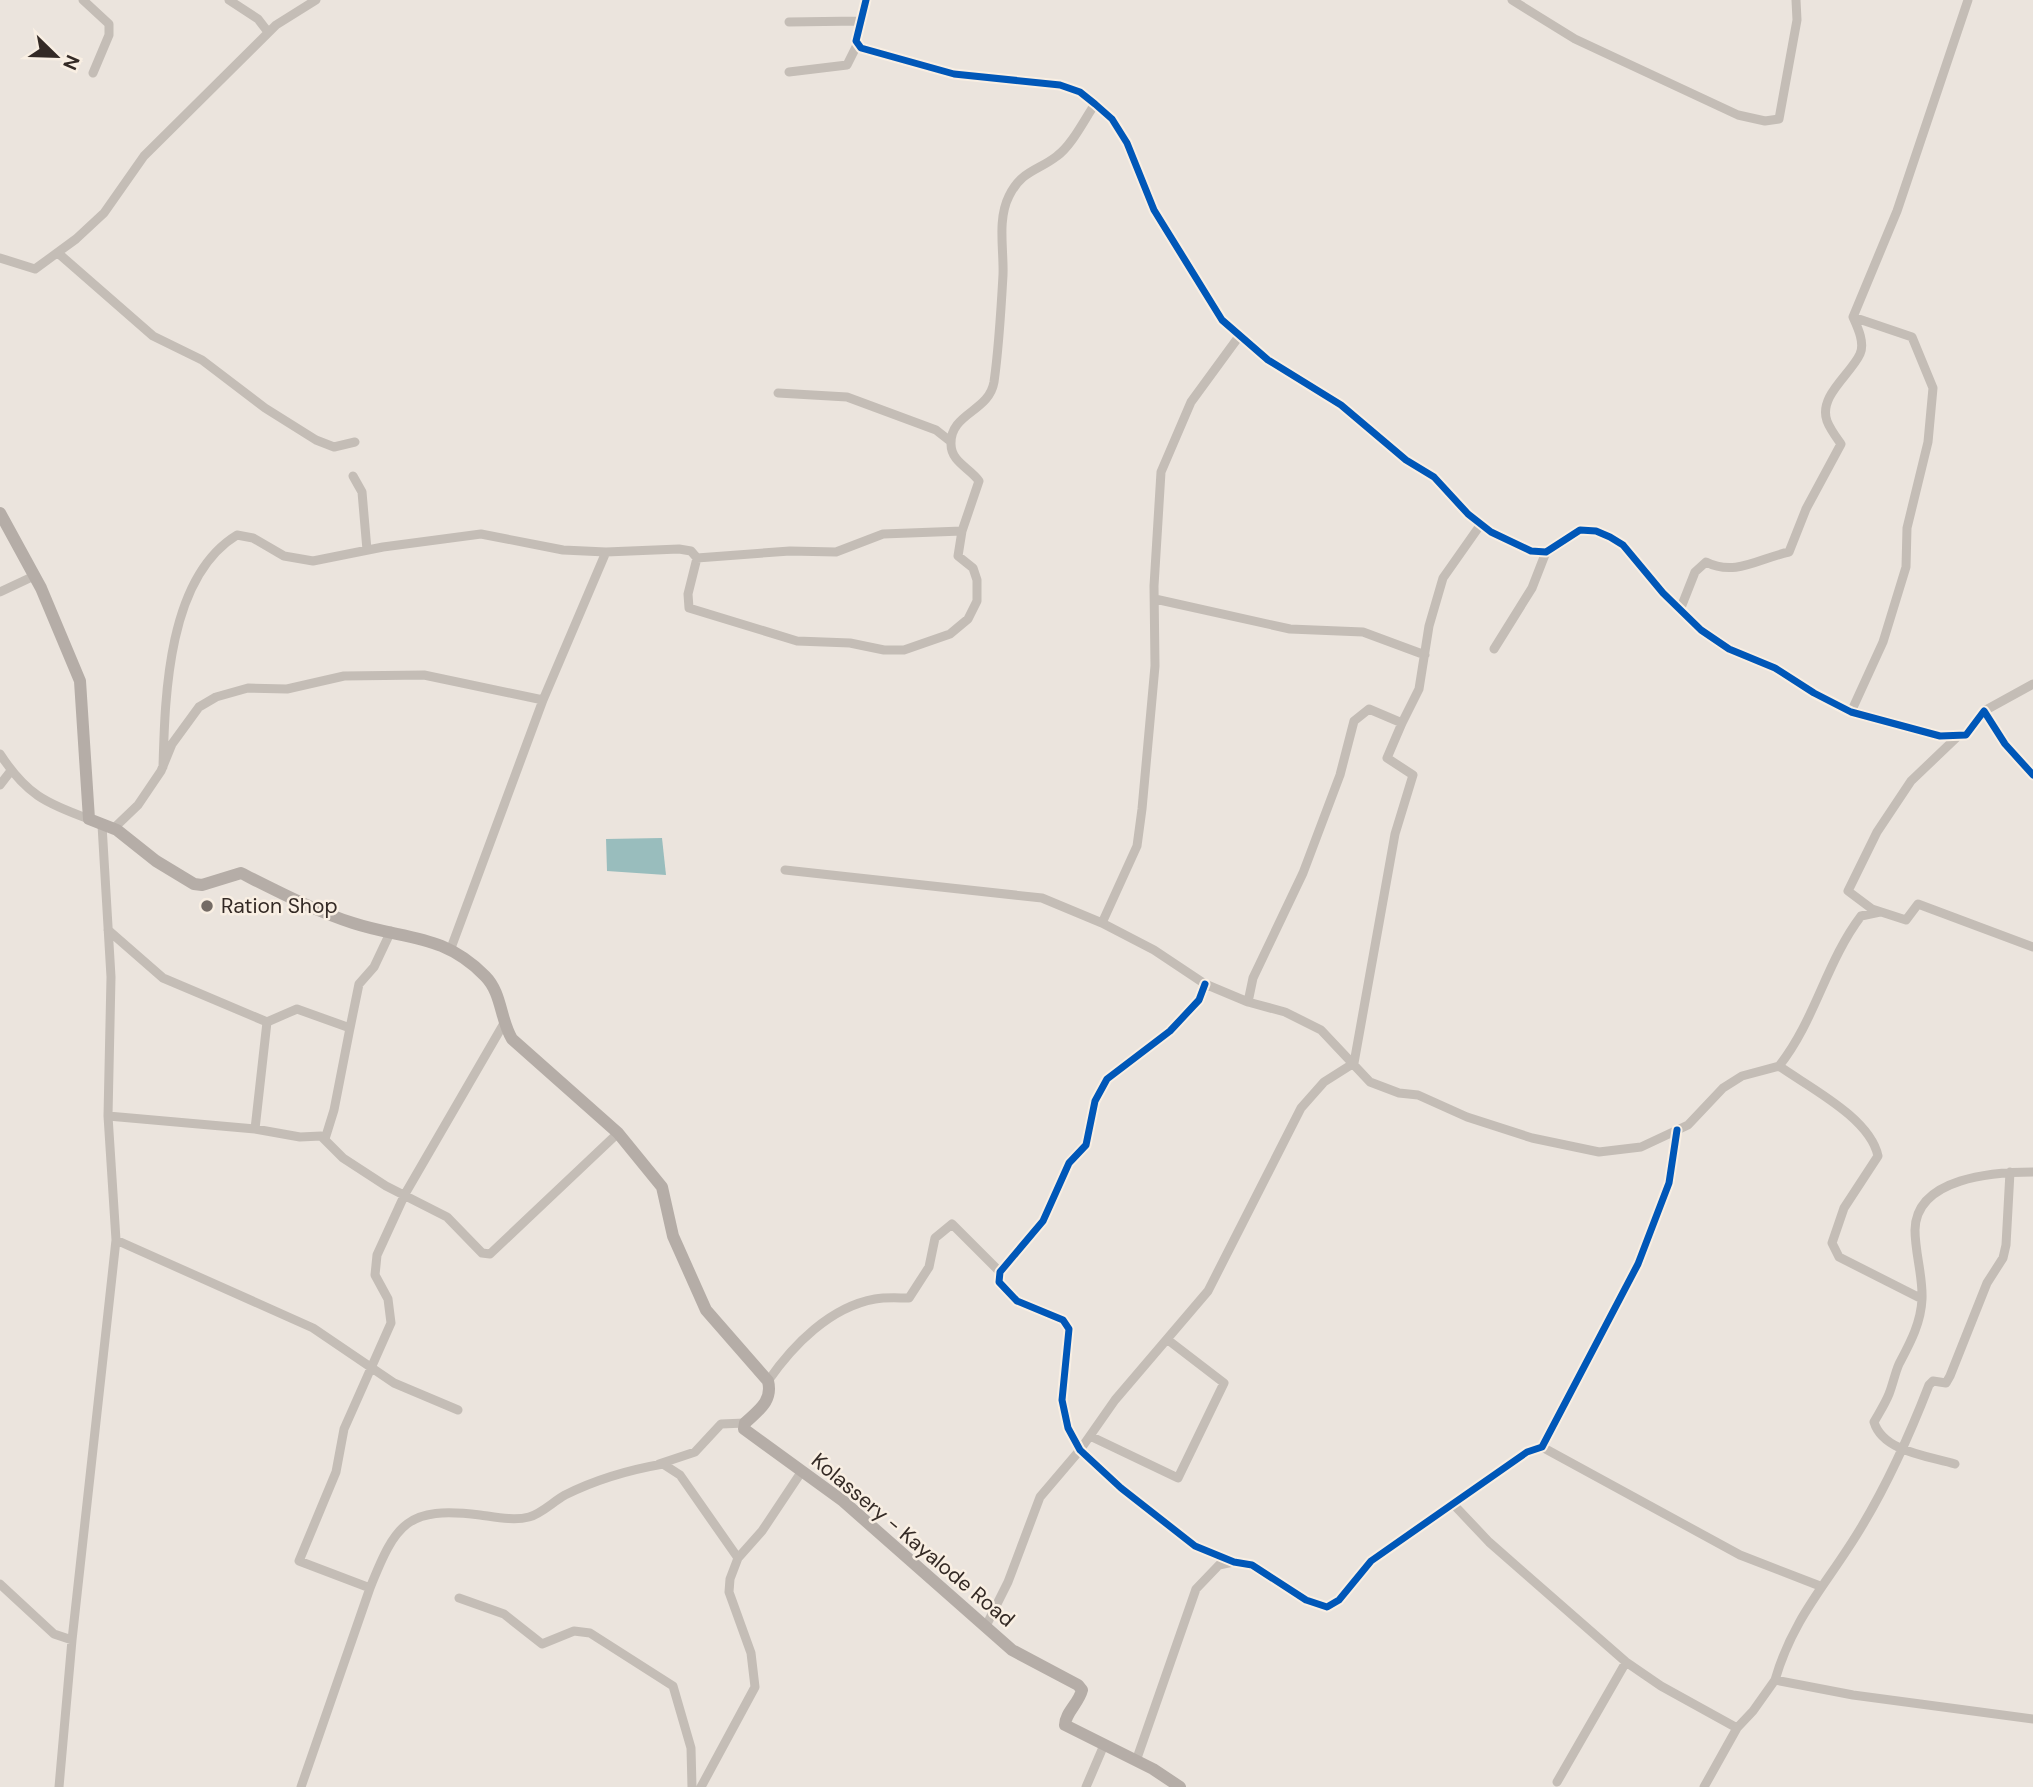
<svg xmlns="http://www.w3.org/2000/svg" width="2033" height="1787" font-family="'DM Sans',sans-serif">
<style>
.water{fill:#99bdbd}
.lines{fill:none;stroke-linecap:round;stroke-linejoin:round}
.street{stroke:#c4bdb6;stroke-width:9}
.secondary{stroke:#b5ada7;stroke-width:12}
.cycleway-casing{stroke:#f9efe3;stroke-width:11}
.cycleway{stroke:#0057b8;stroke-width:7}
.poi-dot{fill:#746b65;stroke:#f9efe3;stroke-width:2.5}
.labels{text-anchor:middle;stroke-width:5;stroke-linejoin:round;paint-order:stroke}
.poi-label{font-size:21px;fill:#342a25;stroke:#f9efe3;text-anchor:start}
.street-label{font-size:21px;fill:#342a25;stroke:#f9efe3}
</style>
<rect width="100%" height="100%" fill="#ebe4dd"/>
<path class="water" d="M662 838 666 875 607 871 606 839Z"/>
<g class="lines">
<path class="street" d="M83 0 109 24V35L93 73
M229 0 258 19 268 32
M866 0 856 41 861 48 954 74 1060 85 1080 92 1095 104 1112 119 1127 143 1154 210 1222 320 1268 360 1341 405 1406 460 1434 477 1468 514 1491 532 1531 551 1546 552 1580 530 1596 531 1610 537 1623 545 1663 593 1701 630 1729 649 1775 668 1814 693 1851 712 1940 736 1966 735 1984 711 2005 744 2033 775
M1512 0 1575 39 1738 115 1765 121 1779 119 1797 20 1796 0
M789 22 859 21
M789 72 847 65 857 45
M58 253 153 336 202 360 265 408 316 440 334 447 355 442
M0 258 35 269 76 239 104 213 144 156 276 25 316 0
M778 393 847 397 936 430 950 441
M353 476 362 492 367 550
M697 558 790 551 836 552 883 534 962 531
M0 592 34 576
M1155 599 1290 629 1363 632 1425 655
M1680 610 1695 572 1706 562C1735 577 1760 558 1789 552L1806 509 1841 444C1836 437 1830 429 1827 421 1818 396 1851 374 1860 354 1865 343 1858 328 1853 317L1897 211 1968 0
M1494 649 1532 588 1546 552
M1984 711 2033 684
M1851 712 1883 642 1906 567 1907 528 1928 442 1933 388 1912 337 1853 317
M1402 723 1419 689 1429 626 1443 578 1481 524
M1956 738 1911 781 1877 832 1848 891 1872 909 1906 920 1918 904 2033 947
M0 754C26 794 45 803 89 819
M163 767C165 694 168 577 237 535L253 538 284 556 313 561 383 547 481 534 563 550 606 552
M0 785 10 772
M113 829 138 805 161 771 172 744 199 707 216 697 248 688 287 689 344 676 424 675 543 700
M785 870 1042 898 1102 923 1154 950 1205 984 1248 1002 1285 1012 1321 1030 1370 1082 1399 1093 1418 1095 1467 1117 1532 1138 1599 1152 1641 1147 1688 1125 1723 1088 1742 1076 1779 1066C1815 1021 1826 962 1861 916L1880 912
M1102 923 1137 846 1142 809 1155 666 1154 586 1161 472 1191 402 1240 335
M108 930 163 978 267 1022 255 1129
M451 948 543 700 606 552 679 549 691 551 697 558 688 594 689 608 797 641 850 643 884 650H904L950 634 968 619 977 601V580L973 568 958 556 962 531 979 481C970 468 951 462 951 444 950 413 989 412 994 382 999 347 1001 311 1003 275 1004 250 997 220 1009 196 1022 170 1038 171 1057 156 1072 145 1084 120 1095 104
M1205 984 1199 1000 1170 1031 1107 1079 1095 1101 1086 1145 1069 1163 1043 1221 1000 1272 999 1282 1017 1301 1063 1320 1069 1329 1062 1400 1068 1428 1080 1450 1121 1488 1195 1546 1234 1562 1252 1565 1306 1600 1327 1607 1339 1600 1371 1561 1527 1452 1542 1447 1638 1264 1669 1183 1677 1130
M267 1022 297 1009 350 1028 334 1110 325 1139
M350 1028 359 984 374 967 391 931
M1779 1066C1810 1088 1870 1118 1878 1156L1844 1208 1832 1243 1839 1257 1922 1299
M108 1116 255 1129 300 1137 321 1136 343 1158 386 1186 447 1217 482 1253 490 1254 618 1133
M116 1240 313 1328 394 1383 458 1410
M768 1381C793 1345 830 1307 875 1299 886 1297 898 1298 909 1298L929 1267 935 1238 952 1224 1000 1272
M1090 1436 1178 1478 1224 1383 1168 1340
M1542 1447 1740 1555 1820 1586
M659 1464 695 1452 721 1424 745 1423
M1955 1464C1929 1456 1883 1452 1874 1422 1879 1413 1885 1404 1889 1394 1893 1384 1895 1373 1899 1364 1910 1343 1921 1323 1922 1299 1923 1276 1915 1253 1915 1230 1916 1177 1995 1172 2033 1172
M1454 1505 1489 1542 1626 1662 1661 1686 1737 1728
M0 1584 54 1634 72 1640
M370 1588C396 1523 407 1506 480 1515 495 1517 514 1521 529 1517 541 1514 554 1501 565 1495 597 1479 628 1470 663 1464L680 1475 738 1558
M459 1598 504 1614 542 1644 574 1631 590 1633 673 1686 691 1748 692 1787
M986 1626 1008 1582 1040 1497 1080 1450 1115 1400 1208 1291 1301 1108 1324 1082 1354 1063 1395 834 1413 775 1387 758 1402 723 1369 709 1354 721 1340 775 1303 873 1253 978 1248 1002
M1775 1680C1794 1615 1829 1582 1862 1526 1889 1481 1910 1434 1929 1385L1933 1381 1946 1383 1950 1376 1987 1283 2003 1258 2006 1245 2010 1172
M1136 1761 1196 1589 1219 1565 1233 1562
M1557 1782 1626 1662
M59 1787 72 1640 116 1240 108 1116 111 977 102 825
M301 1787 370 1588 299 1561 336 1472 344 1429 391 1323 388 1299 375 1275 377 1255 405 1194 503 1025
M701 1787 755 1687 751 1653 729 1592 730 1579 738 1558 762 1531 802 1471
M1086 1787 1104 1745
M1704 1787 1737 1728 1753 1711 1775 1680 1853 1695 2033 1719"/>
<path class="secondary" d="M0 513 41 588 80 681 89 819 117 830 156 861 194 884 202 885 241 873C277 891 315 911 353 923 405 940 443 933 485 976 502 993 500 1019 512 1039L618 1133 662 1187 673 1236 706 1310 768 1381C773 1401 759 1410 745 1423L744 1429 843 1501 1012 1650 1078 1685 1082 1690C1079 1703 1065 1713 1065 1725L1153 1769 1180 1787"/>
<g class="cycleway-casing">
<path id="cycleway" d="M866 0 856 41 861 48 954 74 1060 85 1080 92 1095 104 1112 119 1127 143 1154 210 1222 320 1268 360 1341 405 1406 460 1434 477 1468 514 1491 532 1531 551 1546 552 1580 530 1596 531 1610 537 1623 545 1663 593 1701 630 1729 649 1775 668 1814 693 1851 712 1940 736 1966 735 1984 711 2005 744 2033 775
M1205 984 1199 1000 1170 1031 1107 1079 1095 1101 1086 1145 1069 1163 1043 1221 1000 1272 999 1282 1017 1301 1063 1320 1069 1329 1062 1400 1068 1428 1080 1450 1121 1488 1195 1546 1234 1562 1252 1565 1306 1600 1327 1607 1339 1600 1371 1561 1527 1452 1542 1447 1638 1264 1669 1183 1677 1130"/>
</g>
<use href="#cycleway" class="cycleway"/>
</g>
<circle class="poi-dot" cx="207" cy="906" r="7"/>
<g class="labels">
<g class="poi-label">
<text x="221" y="913">Ration Shop</text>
</g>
<g class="street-label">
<text transform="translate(913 1540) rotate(40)" y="7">Kolassery - Kayalode Road</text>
</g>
</g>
<g transform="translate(56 56) rotate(113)" stroke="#f9efe3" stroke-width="5" paint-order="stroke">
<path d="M0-5L12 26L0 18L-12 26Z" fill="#342a25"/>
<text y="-10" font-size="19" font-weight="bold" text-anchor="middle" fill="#342a25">N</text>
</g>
</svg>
